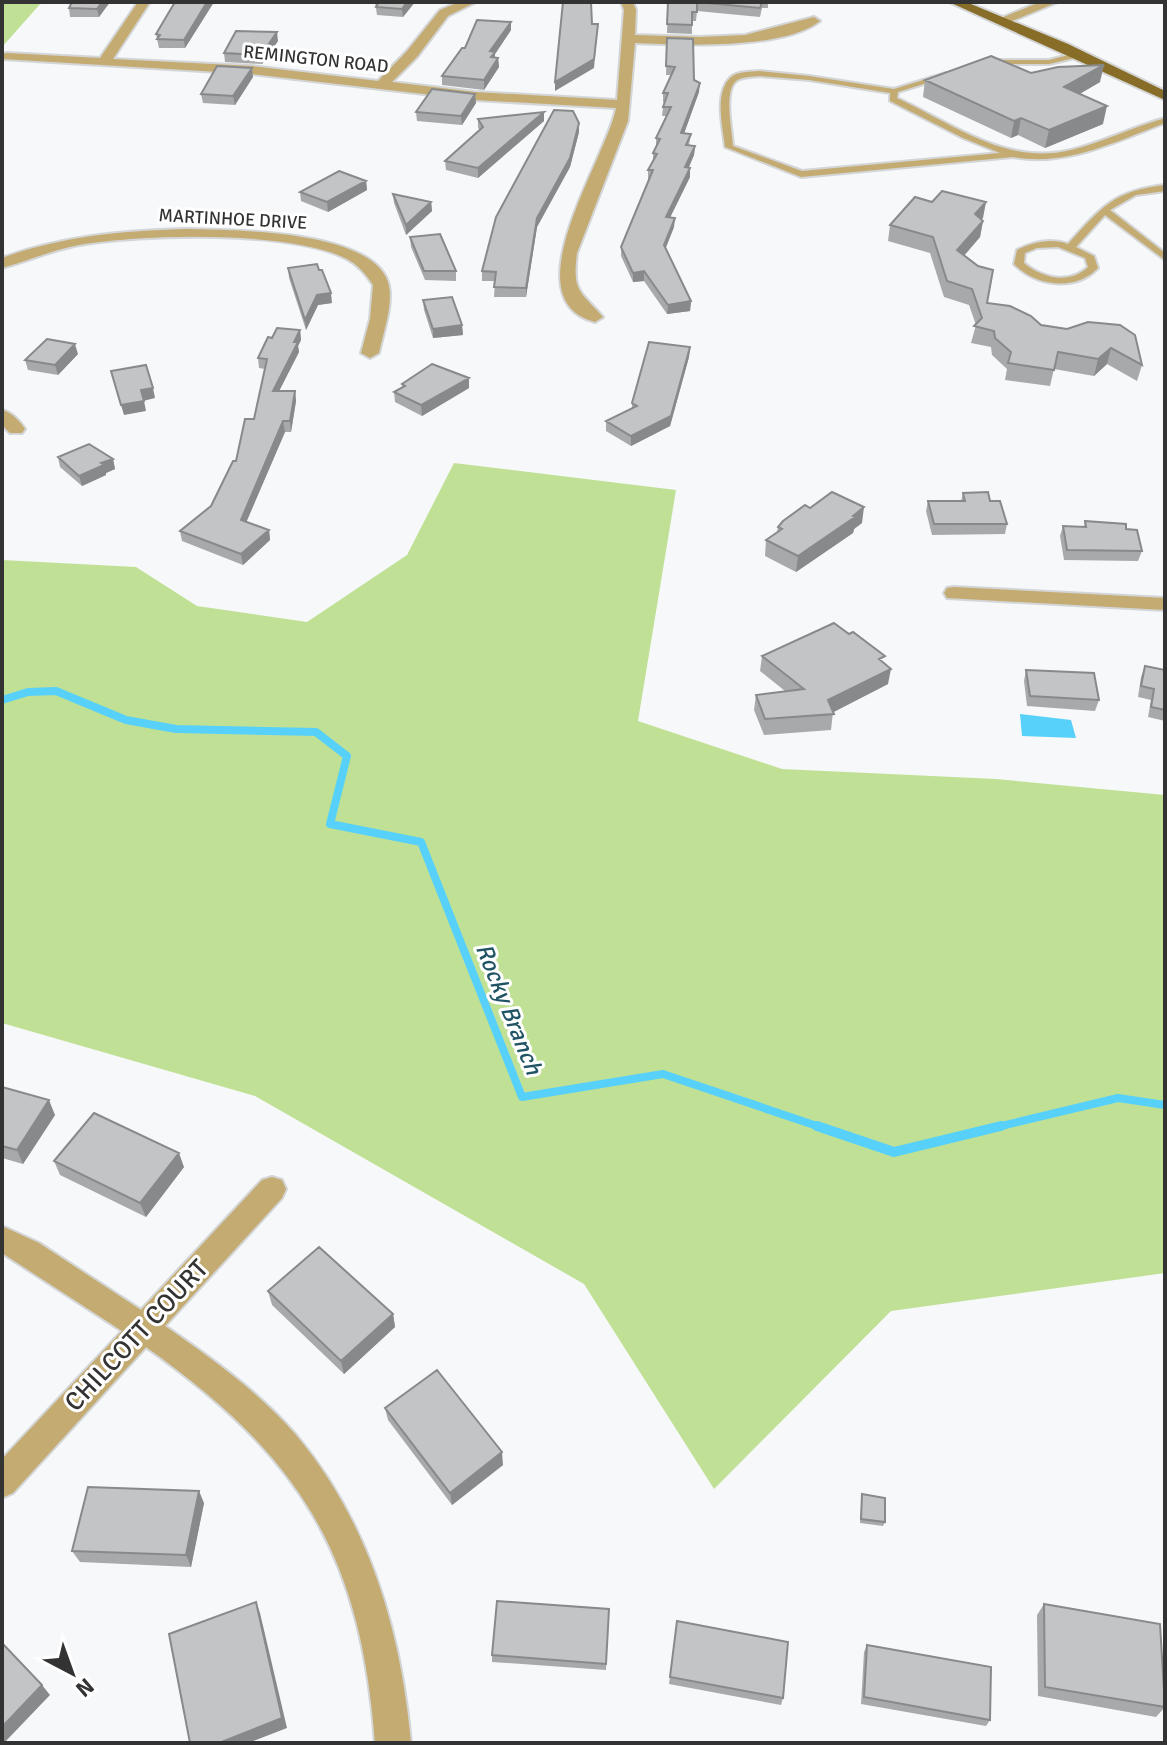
<svg xmlns="http://www.w3.org/2000/svg" width="1167" height="1745" font-family="Signika,sans-serif">
<style>
.green{fill:#c0e195}
.water{fill:#57d1fa}
.lines{fill:none;stroke-linecap:round;stroke-linejoin:round}
.stream-far1{stroke:#57d1fa;stroke-width:8}
.stream{stroke:#57d1fa;stroke-width:10}
.lane-casing{stroke:#d3d5d6;stroke-width:4}
.street-casing{stroke:#d3d5d6;stroke-width:4}
.primary-casing{stroke:#d3d5d6;stroke-width:4}
.lane{fill:#c4ab71;fill-rule:evenodd}
.street{fill:#c4ab71;fill-rule:evenodd}
.primary{fill:#886d28;fill-rule:evenodd}
.wall{fill:#a7a9aa}
.shaded-wall{fill:#88898b}
.building{fill:#c2c4c6;stroke:#88898b;stroke-width:2}
.labels{text-anchor:middle;stroke-width:6;stroke-linejoin:round;paint-order:stroke}
.far-street-label{font-size:18px;fill:#333334;stroke:#fff}
.water-label{font-size:24px;font-style:italic;fill:#205364;stroke:#fff}
.near-street-label{font-size:26px;fill:#333334;stroke:#fff}
</style>
<rect width="100%" height="100%" fill="#f6f8fa"/>
<path class="green" d="M2 2H42L2 47Z
M454 463 676 490 638 721 782 769 996 779 1165 795V1273L891 1311 714 1489 584 1284 255 1096 2 1023V560L136 567 197 606 307 622 407 555Z"/>
<path class="water" d="M1020 714 1071 720 1076 738 1022 736Z"/>
<g class="lines">
<path class="stream-far1" d="M2 700 28 692 56 691 126 720 176 729 316 732 347 756 330 824 421 842 522 1097 663 1074 823 1128
M993 1128 1118 1098 1165 1105"/>
<path class="stream" d="M817 1126 894 1152 1001 1126"/>
<g class="lane-casing">
<path id="lane" d="M1080 52H1083V56L1049 64H989L985 62 989 60H1049Z
M760 71 809 76 894 89 946 73V77L898 92 897 98C953 124 1007 166 1071 150 1103 142 1133 127 1165 118V123C1117 141 1066 167 1013 157L801 177 725 147C723 128 714 94 730 78 737 71 750 72 760 71ZM760 76 809 80 890 93V101L963 138 1000 153 802 171 733 146C732 130 724 94 735 82 741 76 752 77 760 76Z
M1165 185V191L1136 195 1110 210 1165 253V260L1105 215 1076 247 1094 256 1098 268C1075 292 1036 286 1014 264L1017 250C1033 242 1051 238 1068 244 1102 207 1113 191 1165 185ZM1058 247 1085 258 1088 267C1069 285 1042 278 1024 263L1025 253 1037 248Z"/>
</g>
<g class="street-casing">
<path id="street" d="M138 2H150L113 59 252 66 378 81 407 51 440 10 459 2H476L448 16 417 57 392 82 475 92 617 100 624 10 621 2H633L636 10 635 35 700 37 745 35 814 17 820 21C783 50 682 45 635 43L628 121 577 253C572 292 580 291 603 317L595 322C509 300 608 156 616 108L475 100 252 74 2 59V54L7 53 100 58Z
M1040 2H1058L1005 24 994 21Z
M185 229C228 230 378 229 389 286 393 306 383 333 379 353L370 358 361 353 370 319 373 285C366 274 358 265 347 259 291 230 142 234 79 245 52 250 28 261 2 268V258C62 236 121 231 185 229Z
M2 410C11 412 20 421 25 429L22 433H10L2 425Z
M954 587 1165 598V610L947 598 944 593 947 588Z
M272 1177 282 1180 286 1189 282 1198 165 1326C211 1358 259 1392 296 1435 369 1522 401 1631 411 1743H375C361 1554 300 1456 146 1347L13 1493 2 1498V1459L122 1331 2 1253V1226L39 1243 141 1310 262 1180Z"/>
</g>
<g class="primary-casing">
<path id="primary" d="M949 2H966L1068 44 1165 91V100Z"/>
</g>
<use href="#lane" class="lane"/>
<use href="#street" class="street"/>
<use href="#primary" class="primary"/>
</g>
<path class="wall" d="M72 2H110L99 17H70L69 8Z
M175 2H214L185 48H159L156 34Z
M375 2H415L403 17 377 15Z
M668 2H768V8H762L760 17 697 11 696 21H692V34L667 33Z
M511 30 495 54V58H498L499 67 484 90 442 85V76L465 48Z
M667 38 694 80 699 92 684 133 691 134 689 145 695 146 694 155 689 167 690 177 670 217 674 227 665 249 691 301 690 311 667 314 644 281 633 282 621 256V247L649 179H648V170L653 162V153L656 148V138L667 116H662L663 107 664 102H663V93L671 75H666Z
M278 41 262 64 225 62 224 53Z
M1031 73 1100 82 1079 94 1103 124 1045 148 1018 135 1011 138 923 97 925 80Z
M253 77 235 105 203 103 201 94Z
M475 94 476 103 462 125 417 121 416 112Z
M544 112V121L478 178 446 170 445 161 480 130 478 128V119Z
M579 132 570 167 537 227 526 297H494L495 281H482V271Z
M366 181 367 190 328 212 301 201 300 192Z
M393 194 431 202 432 211 406 235 394 203Z
M932 202H986L981 220 983 221 980 237 964 256 987 303 1041 325 1067 329 1088 322 1142 365 1137 381 1107 364 1094 376 1054 369 1050 386 1005 380 1007 369 992 355 991 347 971 343 976 325 969 305 944 297 930 253 888 241 890 225Z
M410 237 456 271V281L425 280 411 247Z
M288 268 332 303 318 305 306 330 289 278Z
M423 300 462 325 463 335 433 338 424 310Z
M300 330 301 340 298 346 299 352 279 391H295L296 401 291 432H285L246 522 269 530 270 540 243 565 182 541 180 531 211 506 236 461 254 419 265 369 259 368 258 358 272 338Z
M690 347 689 357 670 426 631 446 606 431V421L632 408V403Z
M78 354 58 375 28 370 25 360Z
M402 384 469 388 422 416 395 402 394 392 402 387Z
M58 457 113 459 115 469 106 473V475L82 486 60 467Z
M963 493 1007 524 1005 534 932 535 926 511 928 501H961Z
M810 508 862 523 854 529 853 533 796 572 765 556 766 540 777 532 778 527Z
M1085 521 1126 529 1142 551 1138 561 1064 560 1060 536 1063 526 1084 527Z
M762 656 883 663 888 684 833 712 831 730 764 735 754 710 756 695 785 691 760 671Z
M1145 666 1165 670V721L1148 717 1151 700 1138 697 1141 677Z
M1026 670 1099 700 1095 711 1027 706 1024 681Z
M2 1087 55 1115 23 1164 2 1158Z
M54 1161 184 1167 146 1217 60 1175Z
M268 1291 393 1314 395 1327 344 1374 272 1305Z
M385 1408 503 1465 452 1505 388 1420Z
M862 1494 885 1522 883 1526 860 1523Z
M204 1503 191 1567 80 1562 72 1551Z
M1044 1604 1165 1707 1156 1717 1038 1696 1037 1615Z
M609 1609 606 1670 492 1662V1655Z
M677 1621 783 1698 781 1705 669 1684Z
M867 1645 990 1720 986 1726 861 1704 864 1652Z"/>
<path class="shaded-wall" d="M102 2H110L99 17 97 9Z
M207 2H214L185 48 184 40Z
M407 2H415L403 17 402 9Z
M511 22V30L495 54V60L491 66 490 51Z
M598 24 594 68 555 91V82Z
M277 32 278 41 262 64 261 55Z
M498 58 499 67 484 90V80Z
M1104 65 1100 82 1061 105 1064 87Z
M252 68 253 77 235 105 233 96Z
M700 83 699 92 681 142V133Z
M475 94 476 103 462 125 461 116Z
M1107 106 1103 124 1045 148 1049 130Z
M544 112V121L478 178V168Z
M1021 118 1018 135 1011 138 1014 121Z
M579 123V132L570 167 537 227 526 297V288L537 218Z
M695 146 694 155 685 176V167Z
M690 168V177L666 226V217Z
M366 181 367 190 328 212 327 202Z
M431 202 432 211 406 235V225Z
M986 202 983 218 972 230 975 214Z
M675 218 674 227 663 255 664 245Z
M983 221 980 237 954 267 957 250Z
M644 271V281L633 282V273Z
M331 293 332 303 318 305 306 330 305 320 317 295Z
M691 301 690 311 667 314 668 305Z
M462 325 463 335 433 338V329Z
M300 330 301 340 298 346 299 352 274 401 273 391Z
M75 344 78 354 58 375 55 365Z
M690 347 689 357 670 426 631 446V436Z
M1111 348 1107 364 1094 376 1098 359Z
M469 378V388L422 416 421 405Z
M153 388 155 398 143 401 141 390Z
M295 391 296 401 291 432 290 421Z
M144 401 146 411 124 415 121 405Z
M283 421 285 432 243 530 241 520Z
M113 459 115 469 106 473V475L82 486 79 476 101 463Z
M864 507 862 523 854 529 853 533 796 572 798 556Z
M269 530 270 540 243 565 241 554Z
M891 669 888 684 826 716 828 700Z
M49 1100 55 1115 23 1164 17 1150Z
M179 1153 184 1167 146 1217 140 1203Z
M393 1314 395 1327 344 1374 341 1361Z
M502 1452 503 1465 452 1505 450 1493Z
M199 1491 204 1503 191 1567 186 1555Z
M256 1602 260 1613 287 1728 248 1743H219Z
M42 1685 50 1695 4 1743H2V1727Z"/>
<path class="building" d="M72 2H102L97 9 69 8Z
M175 2H207L184 40 157 39 160 35 156 34Z
M379 2H407L402 9 376 7Z
M563 2H591L592 24H598L594 59 555 82Z
M668 2H762L760 8 697 2V12H692V25L667 24Z
M477 20 511 22 490 51 495 52 491 57 498 58 484 80 442 76 462 48H465Z
M236 31 277 32 261 55 224 53Z
M667 38 693 39 694 80 700 83 681 133 691 134 686 145 695 146 685 167 690 168 666 217 675 218 664 245 691 301 668 305 644 271 633 273 621 247 653 170H648L657 154 653 153 660 139 656 138 671 107H663L668 93H663L675 67 666 66Z
M991 56 1031 73 1058 67 1104 65 1064 87 1107 106 1049 130 1021 118 1014 121 925 80Z
M217 66 252 68 233 96 201 94Z
M432 89 475 94 461 116 416 112Z
M554 110 573 111 579 123 570 158 537 218 526 288 494 287 496 272 482 271 496 217Z
M544 112 478 168 445 161 483 127 478 119Z
M339 171 366 181 327 202 300 192Z
M942 191 986 202 975 214 983 221 957 250 978 266 993 270 987 303 1010 306 1031 316 1041 325 1067 329 1088 322 1120 325 1135 335 1142 365 1111 348 1098 359 1058 352 1054 370 1008 363 1011 352 995 338 994 331 974 326 982 318 972 289 947 281 933 237 890 225 915 197 932 202Z
M393 194 431 202 406 225Z
M440 234 456 271H424L410 237Z
M317 264 319 270H322L331 293 317 295 305 320 288 268Z
M452 297 462 325 433 329 423 300Z
M277 328 300 330 294 342H298L273 391H295L290 421H283L241 520 269 530 241 554 180 531 211 506 233 461H236L245 419H254L267 359 258 358 268 337 272 338Z
M47 339 75 344 55 365 25 360Z
M649 342 690 347 671 416 631 436 606 421 637 406 632 403Z
M432 364 469 378 421 405 394 392 405 386 402 384Z
M146 365 153 388 141 390 144 401 121 405 111 371Z
M89 444 113 459 101 463 104 465 79 476 58 457Z
M832 492 864 507 853 516 855 517 798 556 766 540 782 529 778 527 783 521 805 505 810 508Z
M988 492 990 501H1000L1007 524H934L928 501H965L963 493Z
M1085 521 1126 524V529L1137 530 1142 551 1067 550 1063 526 1086 527Z
M834 623 849 634 853 632 885 656 879 659 891 669 828 700 834 714 765 719 756 695 804 689 762 656Z
M1145 666 1165 670V710L1151 707 1154 689 1141 686Z
M1026 670 1094 673 1099 700 1030 696Z
M2 1087 49 1100 17 1150 2 1146Z
M94 1113 179 1153 140 1203 54 1161Z
M319 1247 393 1314 341 1361 268 1291Z
M437 1370 502 1452 450 1493 385 1408Z
M88 1487 199 1491 186 1555 72 1551Z
M862 1494 885 1498V1522L861 1519Z
M497 1601 609 1609 606 1664 492 1655Z
M256 1602 282 1718 219 1743H190L169 1634Z
M1044 1604 1160 1624 1165 1707 1045 1687Z
M677 1621 788 1642 783 1698 670 1677Z
M2 1643 42 1685 2 1727Z
M867 1645 991 1667 990 1720 864 1697Z"/>
<g class="labels">
<g class="far-street-label">
<text transform="translate(316 59) rotate(6)" y="6">REMINGTON ROAD</text>
<text transform="translate(233 219) rotate(3)" y="6">MARTINHOE DRIVE</text>
</g>
<g class="water-label">
<text transform="translate(509 1009) rotate(68)" y="8">Rocky Branch</text>
</g>
<g class="near-street-label">
<text transform="translate(136 1335) rotate(-47)" y="9">CHILCOTT COURT</text>
</g>
</g>
<rect width="1167" height="1745" fill="none" stroke="#333334" stroke-width="8"/>
<g transform="translate(72 1673) rotate(139)" stroke="#ffffff" stroke-width="6" paint-order="stroke">
<path d="M0-6L14 30L0 20L-14 30Z" fill="#333334"/>
<text y="-12" font-size="22" font-weight="bold" text-anchor="middle" fill="#333334">N</text>
</g>
</svg>
